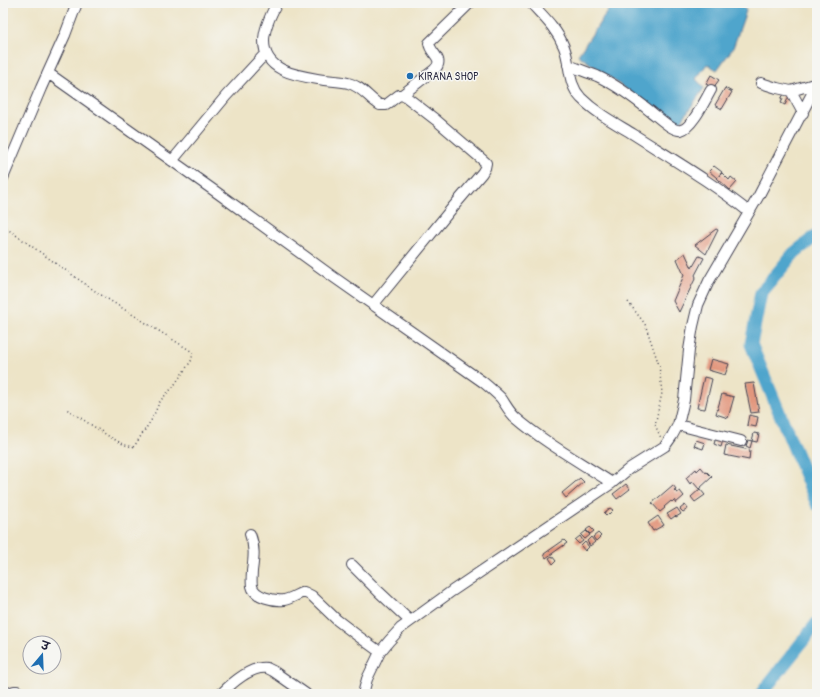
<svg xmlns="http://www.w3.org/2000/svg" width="820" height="697" font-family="Pangolin,'Playpen Sans Deva',sans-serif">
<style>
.water{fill:#4fa5cc;stroke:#386484}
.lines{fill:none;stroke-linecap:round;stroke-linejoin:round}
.river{stroke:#4fa5cc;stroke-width:13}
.building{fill:#e2967d}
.minor-casing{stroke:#403f50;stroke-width:12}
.path{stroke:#403f50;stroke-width:1.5;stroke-dasharray:1 3;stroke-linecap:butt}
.minor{stroke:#fff;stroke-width:10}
.poi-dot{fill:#1f6fb2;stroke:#f6f6f2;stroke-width:1.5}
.labels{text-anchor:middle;stroke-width:3;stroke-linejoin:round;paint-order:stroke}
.poi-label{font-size:10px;fill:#22223b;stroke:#f6f6f2;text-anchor:start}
</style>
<rect width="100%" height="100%" fill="#f6f6f2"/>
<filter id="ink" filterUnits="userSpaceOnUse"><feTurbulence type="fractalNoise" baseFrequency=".025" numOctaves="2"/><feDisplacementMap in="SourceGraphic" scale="8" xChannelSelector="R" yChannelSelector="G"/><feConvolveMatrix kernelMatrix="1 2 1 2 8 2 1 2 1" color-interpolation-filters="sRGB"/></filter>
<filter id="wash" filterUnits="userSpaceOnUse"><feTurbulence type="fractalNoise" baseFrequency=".012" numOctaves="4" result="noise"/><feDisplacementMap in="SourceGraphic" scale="16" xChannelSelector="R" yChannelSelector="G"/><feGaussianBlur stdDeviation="0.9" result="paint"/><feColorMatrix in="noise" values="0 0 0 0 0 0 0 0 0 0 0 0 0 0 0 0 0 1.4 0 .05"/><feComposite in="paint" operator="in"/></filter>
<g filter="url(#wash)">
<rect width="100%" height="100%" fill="#ede4c7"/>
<path class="water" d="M613 3H742L746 11 733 48 717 70 707 64 696 79 704 88 678 126 578 55Z"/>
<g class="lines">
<path class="river" d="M817 235 794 253 761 293 751 344 817 504
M761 694 817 623"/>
</g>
<g id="blocks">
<path class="building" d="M711 75 719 80 713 88 706 84Z
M725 88 732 92 722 109 715 105Z
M784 94 789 96 785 105 781 103 783 99H781Z
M714 166 722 172 717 178 709 171Z
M722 173 729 180 731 177 737 182 730 190 717 178Z
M716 229 718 230 706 254 695 245Z
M685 253 692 268 699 256 704 258 695 275 696 277 679 312 673 301 684 275 677 259Z
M711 359 729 364 725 375 708 370Z
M704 377 712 379 705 409 697 408Z
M754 383 759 412 751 413 745 384Z
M722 394 734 397 728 418 716 414Z
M749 415 758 417 756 427 747 425Z
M754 433 759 434 757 442 752 441Z
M716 437 723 440 721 447 714 444Z
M696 440 705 443 703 449 694 446Z
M748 440 752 441 750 448 746 446Z
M726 445 750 450 749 460 724 455Z
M701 467 706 473 707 472 712 477 699 489 693 482 690 484 686 478 696 469 697 471Z
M580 478 584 482 566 498 562 493Z
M626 484 630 489 617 499 613 494Z
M673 485 676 489 674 490 677 493 680 491 684 496 676 503 674 500 672 502 671 501 664 507 665 508 660 512 652 503Z
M700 489 705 495 695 502 691 497Z
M685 505 688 509 683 512 680 509Z
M610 508 613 510 607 516 604 513Z
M677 508 681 514 676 517 675 516 671 519 667 514Z
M658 516 664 525 653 531 648 523Z
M590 527 594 531 590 534 586 530Z
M586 531 590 535 585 539 581 535Z
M598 533 601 536 596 541 593 537Z
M580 536 583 541 579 544 575 540Z
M591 537 595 542 590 546 587 541Z
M564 540 567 543 546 558 544 554Z
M585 542 589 547 585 551 581 546Z
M552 556 556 561 553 564 549 558Z"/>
</g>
</g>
<g filter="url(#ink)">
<use href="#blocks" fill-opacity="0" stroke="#403f50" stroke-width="1"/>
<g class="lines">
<g class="minor-casing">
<path id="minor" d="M277 3C271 14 264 28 264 41 264 73 300 76 324 80 332 81 340 81 348 83 362 86 369 99 380 105H386L399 95 405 96 436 120 484 161 486 163 485 168 482 173 453 207 373 305
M531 3C544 17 557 29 564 47 571 65 567 83 581 98 596 113 615 123 633 134 672 159 713 183 749 212
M568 65C578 69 587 72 597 76 617 85 634 98 650 111 657 116 673 132 681 130 692 128 705 100 711 90
M48 73 219 194 332 276 483 382C489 387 495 392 501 398 506 405 509 412 516 418 545 443 580 462 612 483
M761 83 777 88 791 91 817 83
M791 91 803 113
M402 95 434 70C446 59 430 54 429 43L470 3
M172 161 226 96 266 53
M3 178 41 88 65 35 77 3
M678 425 741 441
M250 534C255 547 254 557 252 571 252 575 251 581 252 586 254 597 274 601 284 600 291 599 297 594 304 592L312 596 337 620 358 636 380 652
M352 565 378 591 410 621
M7 694 14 691H17L21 694
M221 694C231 684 251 666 267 668 269 669 271 670 273 671L306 694
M363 694 367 679 380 652 389 641 401 628 452 591 612 483 630 468 665 446 672 436 678 425 684 400 689 350 693 326 698 305 709 281 758 197 817 84"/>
</g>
<path class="path" d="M3 226 98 293 191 351 193 354 191 361 173 387 160 401 152 419 135 445 133 447 125 445 110 437 65 408
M628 302 645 324 659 365 662 393 655 425 661 438"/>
<use href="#minor" class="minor"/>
</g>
</g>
<circle class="poi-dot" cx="410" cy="76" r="4"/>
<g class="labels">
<g class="poi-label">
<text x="418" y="80">KIRANA SHOP</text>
</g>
</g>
<rect width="820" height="697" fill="none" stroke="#f6f6f2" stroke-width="16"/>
<g transform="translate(42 655) rotate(19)"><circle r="19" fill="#f6f6f2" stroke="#a1a1a9"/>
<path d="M0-3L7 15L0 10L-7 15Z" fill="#1f6fb2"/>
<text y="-6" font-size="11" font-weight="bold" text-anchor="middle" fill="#22223b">उ</text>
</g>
</svg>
